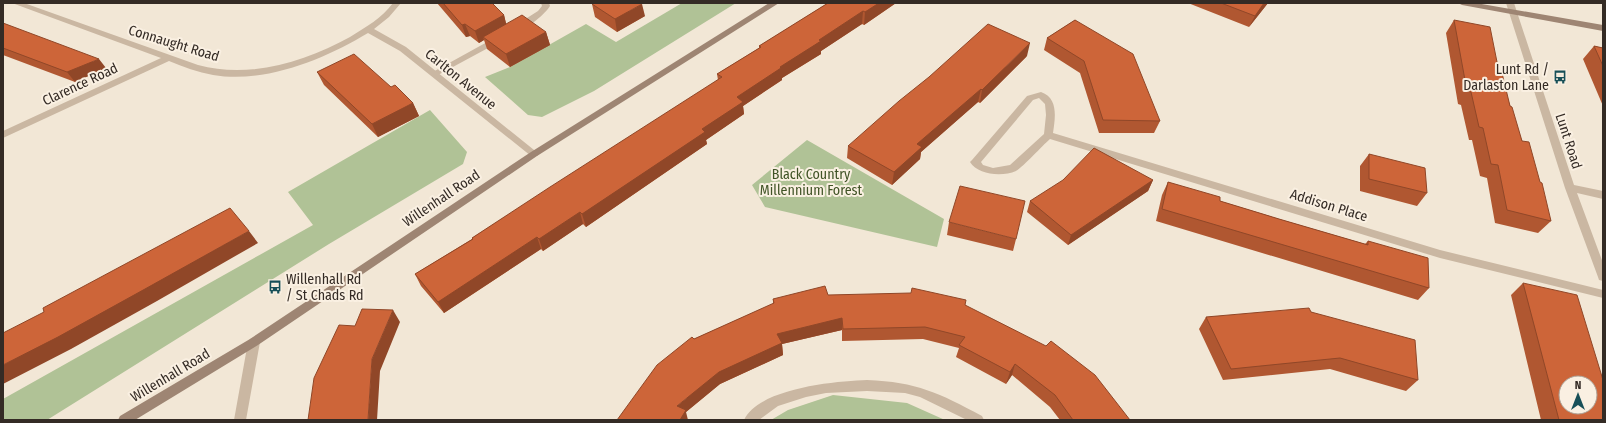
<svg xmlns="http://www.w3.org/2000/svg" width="1606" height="423" font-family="'Fira Sans Condensed',sans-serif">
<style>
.green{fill:#b0c296}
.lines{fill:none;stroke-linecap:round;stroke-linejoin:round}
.lane{fill:#cab7a2;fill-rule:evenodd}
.street{fill:#cab7a2;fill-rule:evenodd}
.secondary{fill:#9e8573;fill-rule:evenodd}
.wall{fill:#b05731}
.shaded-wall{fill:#904728}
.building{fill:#cd6539;stroke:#904728;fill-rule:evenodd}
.labels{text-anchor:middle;stroke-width:4;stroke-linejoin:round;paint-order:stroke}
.street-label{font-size:14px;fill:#342b25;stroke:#faf0e2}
.poi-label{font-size:14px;fill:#342b25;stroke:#faf0e2;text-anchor:end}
.park-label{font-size:14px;fill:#415427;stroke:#faf0e2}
</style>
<rect width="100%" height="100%" fill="#f2e7d6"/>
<path class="green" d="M682 3H736L594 91 542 117 528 115 485 77 510 67 586 24 616 42Z
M430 110 467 152 463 164 329 244 47 420H3V399L313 225 288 192Z
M807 140 944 219 937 247 765 207 752 185Z
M833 395 907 403 945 420H771L788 410Z"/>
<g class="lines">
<path class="lane" d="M541 3H549L550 6C545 14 526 31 516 29V25L538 11 542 6Z
M498 36 502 39 501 41 438 75 435 76 431 73Z"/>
<path class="street" d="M12 3H24L198 65C249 79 305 62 350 37 366 27 382 18 393 3H401L389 17 374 29 406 47 539 154 537 156H531L400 51 368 33C325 59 265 84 213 75 198 72 183 67 169 61L3 138V131L161 58Z
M1506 3H1514L1574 185 1603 191V199L1577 193 1603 263V281L1599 280 1598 277 1565 188Z
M1041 92C1059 98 1055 119 1053 133L1440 250 1603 290V298L1440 258 1050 139C1042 146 1024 166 1016 171 1002 177 978 175 970 162L972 160 1027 96ZM1039 98 1045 104 1046 115 1044 134 1010 165 993 168 983 165 981 162 1033 100Z
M254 337 258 339 260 342 246 420H234L248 342 250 339Z
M867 380C917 382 939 393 982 416L984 420H967L920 397 905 393 867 391 826 393 806 397 778 406 759 420H744C759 388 836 381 867 380Z"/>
<path class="secondary" d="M769 3H779L537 156 258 345 135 420H118L120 416 250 339 531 152Z
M1458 3H1476L1603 25V31L1462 5Z"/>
</g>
<path class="wall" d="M437 3H492L504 15 506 24 546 32 550 45 510 67 487 49 484 40 479 43 470 36 466 37Z
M828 3H896L864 25 862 24 821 51V54L782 78V80L743 106 744 114 706 140 707 144 586 227 583 224 543 251 541 249 444 313 421 286 415 274 472 239V238L718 80 717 74 759 48V46Z
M1188 3H1268L1249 27Z
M592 4 645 16 617 32 595 17Z
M1075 20 1160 121 1154 133H1099L1080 73 1044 50 1047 38Z
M1454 20 1499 72 1522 141 1551 221 1538 233 1495 223 1487 178 1480 176 1472 140H1469L1461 105 1458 104 1446 33Z
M3 23 106 68 75 82 3 55Z
M1594 46 1603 48V106L1583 59Z
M1027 56 980 103 978 102 921 152 920 159 892 185 847 158 848 146Z
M317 72 391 87 413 103 419 116 378 137 324 85Z
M1369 154 1427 193 1417 206 1360 191V166Z
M1153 180 1148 191 1068 245 1027 212 1030 201Z
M1168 182 1220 201 1279 219 1365 244 1368 241 1429 288 1418 300 1156 221 1162 195Z
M949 222 1016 239 1013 251 947 235Z
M1523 283 1603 420H1541L1511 295Z
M828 295 965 305 1130 420H1060L1050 407 1012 375 1006 384 956 357 959 348 923 339 842 341V330L782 344 783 355 720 384 686 412 694 339 773 304V299Z
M1311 312 1418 380 1406 391 1330 369 1223 380 1199 329 1206 317Z"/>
<path class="shaded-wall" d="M879 3H896L864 25 865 12Z
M1264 3H1268L1249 27 1255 16Z
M642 4 645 16 617 32 615 19Z
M863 11 862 24 821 51V54L782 78V80L743 106 744 114 706 140 707 144 586 227 582 214 702 129 737 97 819 40Z
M504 15 507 27 483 37 484 40 479 43 475 31Z
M465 24 470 36 466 37 462 25Z
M546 32 550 45 510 67 506 54Z
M1030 43 1027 56 980 103 982 90Z
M99 59 106 68 75 82 67 72Z
M981 89 978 102 921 152 920 159 892 185 894 172 917 144Z
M413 103 419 116 378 137 372 124Z
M1153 180 1148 191 1068 245 1071 235Z
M580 212 583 224 543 251 539 239Z
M249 231 258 243 157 301 71 349 3 384V365Z
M537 237 541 249 444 313 438 302Z
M393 310 400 322 380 371 377 420H368L372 359Z
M842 318V330L782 344 783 355 720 384 686 412 688 420H680L677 406 719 372 777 334Z
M1015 364 1012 375 1006 384 1010 372Z"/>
<path class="building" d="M443 3H492L504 15 475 31 465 24 462 25Z
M594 3H641L642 4 615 19 592 4Z
M828 3H879L865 12 863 11 819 40 821 41 780 67 781 68 737 97 743 102 702 129 705 132 582 214 580 212 539 239 537 237 438 302 415 274 473 239 472 238 550 187 722 77 717 74 761 47 759 46Z
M1221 3H1264L1255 16Z
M522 15 546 32 506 54 483 37Z
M1075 20 1133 54 1160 121 1103 120 1084 61 1047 38Z
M1454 20 1490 27 1499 72 1502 73 1510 106 1512 107 1522 141 1529 142 1540 182 1542 183 1551 221 1507 210 1498 165 1491 164 1483 128 1479 127 1471 92 1467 91Z
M3 23 99 59 67 72 3 48Z
M988 24 1030 43 982 90 981 89 917 144 922 147 894 172 848 146 899 101 929 77Z
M1594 46 1603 48V66Z
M354 54 391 87 395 85 413 103 372 124 317 72Z
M1094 148 1153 180 1071 235 1030 201 1063 180Z
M1369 154 1425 168 1427 193 1369 179Z
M1168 182 1220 197V201L1279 219 1368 245V241L1428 258 1429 288 1162 209Z
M960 186 1025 201 1016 239 949 222Z
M230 208 249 231 145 289 58 337 3 365V333L44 312 43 308Z
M1523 283 1577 295 1603 380V420H1559ZM1566 383H1590V407H1566Z
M825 286 828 295 911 293 912 288 966 300 965 305 1046 346 1051 341 1095 375 1130 420H1073L1055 395 1015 364 1010 372 959 345 965 337 925 327 843 329 842 318 777 334 782 343 719 372 677 406 686 410 680 420H617L657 365 692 337 694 339 774 303 773 299Z
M1309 308 1311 312 1415 340 1418 380 1340 358 1231 369 1206 317Z
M362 309 393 310 372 359 368 420H308L314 378 339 325 355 326Z"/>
<defs>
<g id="bus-bare" transform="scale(1.08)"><path d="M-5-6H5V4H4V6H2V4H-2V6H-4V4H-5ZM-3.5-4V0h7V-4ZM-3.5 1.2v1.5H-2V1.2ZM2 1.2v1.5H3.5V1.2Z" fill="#185058" stroke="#faf0e2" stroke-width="2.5" paint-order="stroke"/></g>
</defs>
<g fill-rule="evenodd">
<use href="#bus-bare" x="1560" y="77"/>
<use href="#bus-bare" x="275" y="287"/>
</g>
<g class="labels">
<g class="street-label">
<text transform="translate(174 43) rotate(17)" y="5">Connaught Road</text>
<text transform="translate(461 79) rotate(39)" y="5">Carlton Avenue</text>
<text transform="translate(80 84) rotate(-25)" y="5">Clarence Road</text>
<text transform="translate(1569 141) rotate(72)" y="5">Lunt Road</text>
<text transform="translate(441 198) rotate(-34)" y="5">Willenhall Road</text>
<text transform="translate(1329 205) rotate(17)" y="5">Addison Place</text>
<text transform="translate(170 375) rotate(-31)" y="5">Willenhall Road</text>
</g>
<g class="poi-label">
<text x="1549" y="74">Lunt Rd /<tspan x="1549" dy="16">Darlaston Lane</tspan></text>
<text x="286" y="284" text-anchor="start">Willenhall Rd<tspan x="286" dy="16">/ St Chads Rd</tspan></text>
</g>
<g class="park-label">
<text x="811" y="179">Black Country<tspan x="811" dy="16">Millennium Forest</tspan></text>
</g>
</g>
<rect width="1606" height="423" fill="none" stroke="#342b25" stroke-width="8"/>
<g transform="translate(1578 395)"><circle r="19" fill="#faf0e2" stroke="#aba196"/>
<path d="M0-3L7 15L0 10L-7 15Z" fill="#185058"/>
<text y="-6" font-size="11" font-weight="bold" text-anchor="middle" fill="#342b25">N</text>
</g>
</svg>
